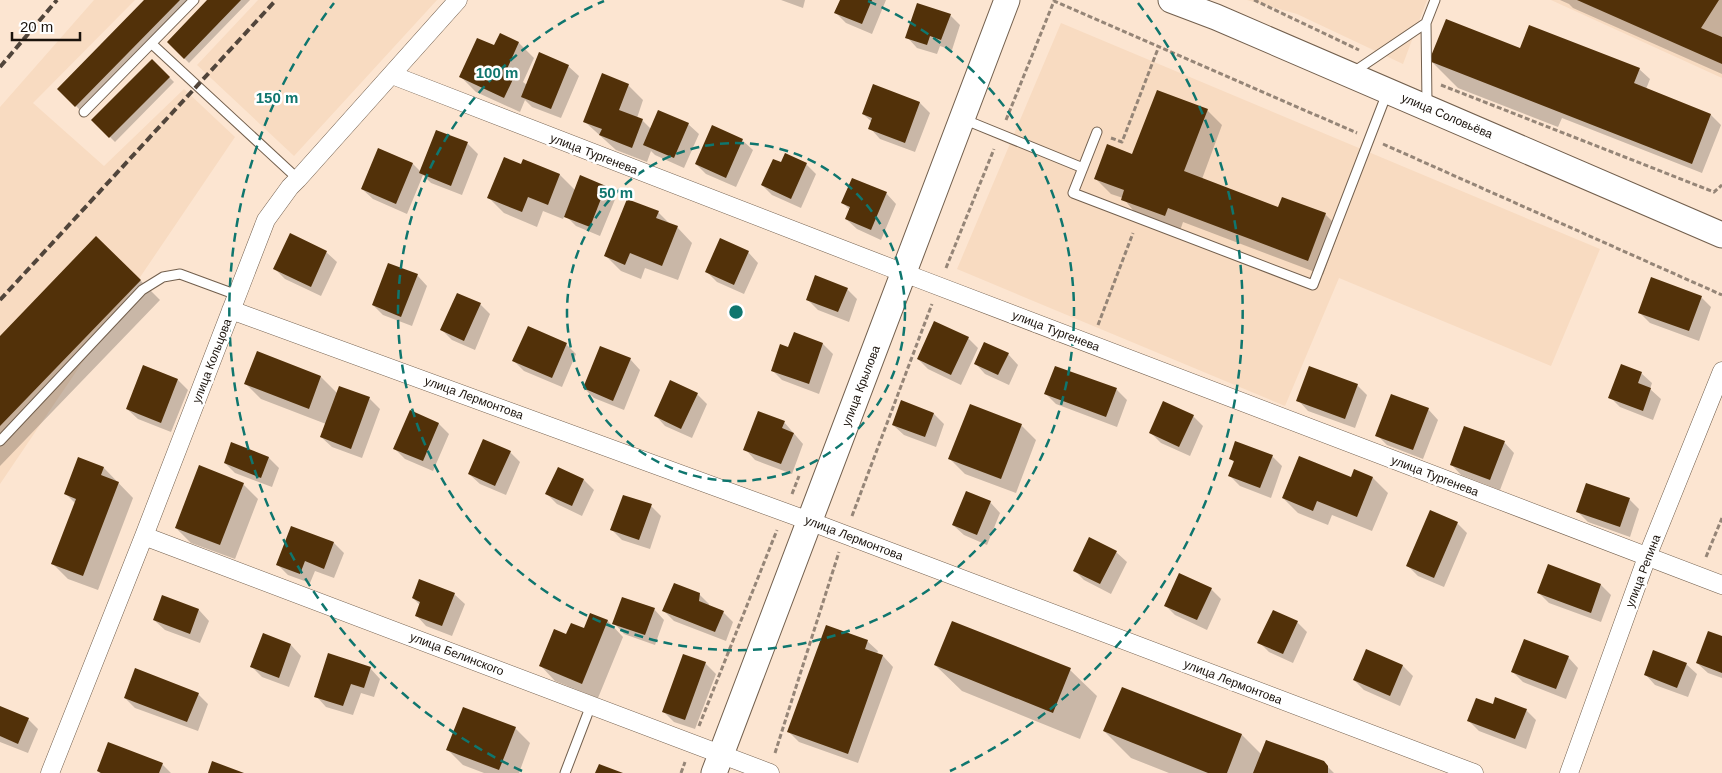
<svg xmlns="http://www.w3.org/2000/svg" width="1722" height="773" font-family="Arial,sans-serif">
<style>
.built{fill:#f8dbc1}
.shadow{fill:#0003}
.building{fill:#523109}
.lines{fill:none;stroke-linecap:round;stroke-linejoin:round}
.service-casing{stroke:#725f4d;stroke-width:11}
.minor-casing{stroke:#725f4d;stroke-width:19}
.secondary-casing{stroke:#725f4d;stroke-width:27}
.path{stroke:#958577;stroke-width:3;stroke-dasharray:5 2.5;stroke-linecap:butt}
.service{stroke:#fff;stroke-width:9}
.minor{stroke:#fff;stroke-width:18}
.secondary{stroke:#fff;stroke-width:25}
.rail{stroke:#51453b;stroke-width:4;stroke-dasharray:8 4;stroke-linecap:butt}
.ring{fill:none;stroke:#0f766e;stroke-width:2.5;stroke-dasharray:9 6}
.labels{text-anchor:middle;stroke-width:5;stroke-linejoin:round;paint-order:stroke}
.street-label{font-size:12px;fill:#1b130c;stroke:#fff}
.centre{fill:#0f766e;stroke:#fff;stroke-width:2.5}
.ring-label{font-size:15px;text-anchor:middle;font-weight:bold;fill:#0f766e;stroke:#fff;stroke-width:5;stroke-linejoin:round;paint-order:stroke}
</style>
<rect width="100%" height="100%" fill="#fce5d1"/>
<path class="built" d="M94 0H135L33 103 104 166 184 89 235 137 0 484V107Z
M258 0H437L294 156 197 65Z
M1247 0H1427L1403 64 1297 14Z
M1551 0H1722V78Z
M1061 23 1600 249 1551 366 1339 278 1285 406 957 269Z"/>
<path class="shadow" d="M146 0H189L81 111 59 89Z
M209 0H250L189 63 168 42Z
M781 0H805L803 8Z
M841 0H886L872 34 846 23 836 13Z
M1560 0H1722V74L1573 8 1569 4Z
M950 15 960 25 952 50 940 46 937 54 917 48 907 37Z
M500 34 519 43 534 58 523 82 527 85 568 66 579 76 561 118 532 107 525 100 520 112 476 92 461 77 494 47Z
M1521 50 1639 69 1650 79 1646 89 1711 115 1721 125 1702 173 1562 118 1558 127 1458 88 1431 61Z
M152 60 174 82 115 142 93 120Z
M628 85 643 100 637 118 642 120 651 129 688 124 699 134 684 168 655 155 651 151 647 162 616 150 584 121Z
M920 103 930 113 915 152 880 139 870 128 872 122 863 114Z
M1207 110 1222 125 1202 179 1279 208 1325 214 1340 229 1323 275 1183 222 1180 231 1137 215 1123 198 1111 194 1096 179Z
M437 132 468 144 478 154 462 195 431 183 423 175 407 214 373 199 362 189 379 150 413 164 421 172Z
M742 140 753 150 736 187 706 174 696 164Z
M523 160 560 175 576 191 581 177 606 187 616 197 600 236 576 226 565 215 563 219 543 211 537 227 504 213 489 198 521 166Z
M806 164 816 174 801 208 772 195 762 185Z
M886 193 896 204 881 240 857 229 846 219 850 210 843 203Z
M658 212 671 225 677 227 692 243 678 280 645 268 641 279 621 271 606 256Z
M326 252 337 262 321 296 285 279 275 269Z
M748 252 758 263 744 294 717 282 707 272Z
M417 275 427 286 412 326 383 315 373 305Z
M140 280 160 300 0 466V338Z
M847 289 857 299 849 322 818 310 807 299Z
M1701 297 1711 307 1699 341 1650 323 1639 312Z
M480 304 490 314 475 350 452 340 442 330Z
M795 334 823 344 833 354 819 394 782 380 772 370 789 349Z
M968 338 978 348 961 385 928 369 918 359Z
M566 344 576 354 562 387 524 371 514 361Z
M258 353 321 377 337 393 340 388 369 398 380 409 362 458 332 447 321 437 326 424 261 399 246 384Z
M1008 354 1018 365 1009 385 985 374 975 363Z
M630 359 640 370 624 410 594 398 584 388Z
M1056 367 1117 390 1127 400 1117 427 1056 404 1046 394Z
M1641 373 1652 383 1650 389 1661 399 1653 420 1620 407 1610 397Z
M178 380 188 390 171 432 138 419 127 409Z
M1357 385 1367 395 1355 428 1308 411 1298 400Z
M697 394 707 404 692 438 665 426 655 415Z
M902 402 934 414 944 424 936 447 904 435 893 425Z
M1428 409 1438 420 1423 459 1387 445 1377 435Z
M410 412 439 424 449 434 433 471 405 459 395 449Z
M1193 416 1203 426 1190 456 1161 443 1151 433Z
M784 422 803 444 792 474 755 460 745 449Z
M1021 425 1036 440 1016 493 965 474 950 459Z
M1504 442 1514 453 1500 490 1461 475 1451 464Z
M232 444 269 458 279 468 272 487 235 473 225 463Z
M510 452 520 462 506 495 480 484 469 474Z
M1272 456 1282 466 1271 498 1240 486 1230 476 1235 463 1230 458Z
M79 459 104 468 133 498 98 590 68 579 53 564 76 504 66 494Z
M1373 478 1388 493 1372 531 1332 515 1328 525 1298 513 1283 498 1352 479Z
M584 480 594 490 582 516 557 504 547 494Z
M243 484 258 499 235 559 191 543 176 528Z
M1629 499 1639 509 1630 537 1588 522 1577 511Z
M990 502 1000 513 987 545 964 535 953 525Z
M651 506 661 516 650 549 622 540 612 530Z
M1457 523 1467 533 1444 587 1418 576 1408 566Z
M334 543 344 553 334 578 315 571 310 583 288 575 278 565Z
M1116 552 1127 562 1111 594 1084 580 1074 570Z
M1601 585 1611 595 1601 622 1549 603 1539 593Z
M1211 589 1221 599 1207 630 1175 615 1165 605Z
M454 594 465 604 452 636 426 626 416 615 420 605 413 598Z
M699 594 709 604V606L723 612 733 622 726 641 674 621 664 611Z
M163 597 199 610 209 621 200 643 165 630 154 620Z
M654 609 664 620 655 645 624 634 614 623Z
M591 614 608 621 623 637 598 698 555 681 540 665 567 636 585 630Z
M1297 622 1307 632 1293 663 1269 652 1259 642Z
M264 635 291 645 301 656 289 687 262 677 252 667Z
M1722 638V678L1708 673 1697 663Z
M867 641 878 651 877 654 883 656 893 667 858 763 799 742 789 732Z
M1367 650 1403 666 1413 676 1400 706 1364 690 1354 680Z
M1568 657 1578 668 1566 699 1523 682 1513 672Z
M705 663 716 674 695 729 674 722 663 711Z
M1686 664 1697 674 1688 697 1655 685 1645 674Z
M935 665 1070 670 1097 696 1080 739 962 691Z
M370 668 380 679 374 697 361 693 353 715 326 707 316 696Z
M1122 689 1242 735 1262 755 1323 762 1334 773H1169L1131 758 1104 731Z
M198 694 208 704 198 731 135 708 125 698Z
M1494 706 1526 710 1536 720 1526 749 1479 731 1469 721Z
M0 707 28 719 38 729 28 753 0 742Z
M515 728 530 743 519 773H484L463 765 448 750Z
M162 764 171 773H100L99 771Z"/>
<path class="building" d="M144 0H180L75 107 57 89Z
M207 0H241L184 59 167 42Z
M840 0H872L862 24 834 13Z
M1577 0H1719L1701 28 1722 37V64Z
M917 3 951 14 941 40 930 36 927 45 905 38Z
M1446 19 1520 48 1529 25 1640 68 1634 83 1711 114 1692 164 1429 61Z
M500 33 519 42 507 69 516 73 504 98 459 77 477 38 494 45Z
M539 52 569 65 551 109 521 97Z
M152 59 170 77 109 138 91 120Z
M602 73 629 84 619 110 643 119 632 148 599 135 602 129 583 122Z
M873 84 920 102 905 143 868 129 872 118 862 114Z
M1157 90 1208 109 1184 171 1278 207 1282 197 1326 213 1308 261 1168 208 1165 216 1121 200 1124 190 1094 179 1107 144 1132 154Z
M658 110 689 123 674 158 643 145Z
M712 125 743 139 726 178 695 164Z
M436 130 468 142 451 186 419 173Z
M378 148 413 163 396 204 361 189Z
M785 153 807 163 791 199 761 185 773 159 781 162Z
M504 157 521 164 523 159 560 174 548 205 528 197 522 212 487 198Z
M580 175 606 186 590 227 564 217Z
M852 178 887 192 871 230 845 219 850 207 841 203Z
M627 199 659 211 656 218 678 226 662 266 630 253 625 265 604 256Z
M290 233 327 251 311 287 273 269Z
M96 236 141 280 0 426V336Z
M720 238 749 251 734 285 705 272Z
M388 263 418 274 401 317 372 305Z
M815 275 848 288 838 312 806 300Z
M1651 277 1702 296 1689 331 1638 313Z
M457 293 481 303 464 341 440 330Z
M934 321 969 337 951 375 917 359Z
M528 326 567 343 552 378 512 361Z
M794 332 823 343 809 384 771 371 780 344 788 347Z
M984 342 1009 353 998 375 974 364Z
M600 346 631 358 613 401 583 388Z
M257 351 321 376 309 409 244 384Z
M1621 364 1642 372 1638 383 1651 388 1643 411 1608 398Z
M143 365 178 379 161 423 126 409Z
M1055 366 1117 388 1106 417 1044 394Z
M1309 366 1358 384 1345 419 1296 401Z
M670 380 698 393 681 429 654 416Z
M339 386 370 397 351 449 320 437Z
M1391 394 1429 408 1413 450 1375 436Z
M901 400 934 413 925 437 892 425Z
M1163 401 1194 415 1179 447 1149 433Z
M970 404 1022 424 1001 479 948 459Z
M410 410 439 423 423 461 393 449Z
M758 411 785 421 782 428 794 433 781 464 743 450Z
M1464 426 1505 441 1490 480 1450 465Z
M483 439 511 451 495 486 468 474Z
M1235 441 1273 455 1260 488 1228 476 1234 461 1229 459Z
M231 442 269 457 261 478 224 463Z
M1299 456 1351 477 1354 469 1373 477 1357 517 1317 501 1313 511 1282 498Z
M78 457 104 467 101 475 119 482 83 576 51 564 76 499 64 494Z
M199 465 244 483 220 545 175 528Z
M558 467 584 479 572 506 545 494Z
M1586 483 1630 498 1620 527 1576 512Z
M966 491 991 501 977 535 952 525Z
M623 495 652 504 639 540 610 530Z
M1430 510 1458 522 1434 578 1406 566Z
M291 526 334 542 324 569 305 561 300 574 276 565Z
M1089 537 1117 551 1100 584 1073 571Z
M1548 564 1601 584 1591 613 1537 593Z
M1179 573 1212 588 1197 620 1164 606Z
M419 579 455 593 442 626 415 616 420 602 412 598Z
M674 583 700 593 699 601 724 611 715 632 662 611Z
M162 595 199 609 190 634 153 620Z
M622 597 655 608 645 635 612 624Z
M1273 610 1298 621 1283 654 1257 643Z
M590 613 608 620 582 684 539 666 554 629 566 634 571 623 584 628Z
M952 621 1071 668 1053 713 934 665Z
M826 625 868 640 865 649 883 655 848 754 787 732Z
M1708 631 1722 636V673L1696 663Z
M263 633 291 644 279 678 250 667Z
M1524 639 1569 656 1556 689 1511 672Z
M1366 649 1403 665 1390 696 1353 680Z
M1653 650 1687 663 1677 688 1644 675Z
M328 653 371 667 364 688 351 684 343 706 314 697Z
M683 654 706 662 685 720 662 712Z
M135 668 199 693 187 722 124 698Z
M1122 687 1242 734 1227 773H1208L1103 731Z
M1495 697 1527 709 1515 739 1467 721 1476 698 1493 704Z
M0 706 29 718 18 744 0 736Z
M463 707 516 727 499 770 446 750Z
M1266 740 1324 761 1328 766V773H1253Z
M108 742 163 763 159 773H101L97 771Z
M212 761 244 773H208Z
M599 764 623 773H595Z"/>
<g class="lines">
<g class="service-casing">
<path id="service" d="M152 44 298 179
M1352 73 1426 23
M1427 104 1426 23 1435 0
M84 112 194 0
M963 119 1083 168
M1097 132 1073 193 1313 285 1387 93
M0 441 142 290 163 277 180 274 237 295
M565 773 591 705"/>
</g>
<g class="minor-casing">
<path id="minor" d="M392 75 904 273 1722 585
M231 310 809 521 1474 773
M144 536 770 773
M50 773 144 536 266 220 290 187 298 179 458 0
M1569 773 1647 557 1722 371"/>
</g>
<g class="secondary-casing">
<path id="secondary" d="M1171 0 1216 17 1722 235
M714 773 1007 0"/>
</g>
<path class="path" d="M1254 0 1359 50
M1441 85 1714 192 1722 185
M1006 120 1054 1 1357 133
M1111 138 1122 142 1159 46
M1383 144 1722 295
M946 268 994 149
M1098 325 1133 233
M792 494 799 476
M852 516 932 304
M1706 557 1722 518
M699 726 777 530
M775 753 839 552
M681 773 685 762"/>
<use href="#service" class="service"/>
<use href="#minor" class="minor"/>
<use href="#secondary" class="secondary"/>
<path class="rail" d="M0 67 57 0
M0 300 276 0"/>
</g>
<g class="ring">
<circle cx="736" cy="312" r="169"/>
<path d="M868 1A338 338 0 1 1 604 1"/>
<path d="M522 771A507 507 0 0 1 334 3M1138 3A507 507 0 0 1 950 771"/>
</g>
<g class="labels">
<g class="street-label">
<text transform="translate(1447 116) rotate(23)" y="4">улица Соловьёва</text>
<text transform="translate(594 154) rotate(21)" y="4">улица Тургенева</text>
<text transform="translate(1056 331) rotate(21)" y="4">улица Тургенева</text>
<text transform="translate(212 361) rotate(-69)" y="4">улица Кольцова</text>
<text transform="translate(861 386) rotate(-69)" y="4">улица Крылова</text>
<text transform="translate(474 398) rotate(20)" y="4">улица Лермонтова</text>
<text transform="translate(1435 476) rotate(21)" y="4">улица Тургенева</text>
<text transform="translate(854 538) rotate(21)" y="4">улица Лермонтова</text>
<text transform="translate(1643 571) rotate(-69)" y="4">улица Репина</text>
<text transform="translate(457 654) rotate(21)" y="4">улица Белинского</text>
<text transform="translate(1233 682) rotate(21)" y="4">улица Лермонтова</text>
</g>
</g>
<circle cx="736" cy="312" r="8" class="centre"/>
<g class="ring-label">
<text x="497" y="78">100 m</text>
<text x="277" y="103">150 m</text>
<text x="616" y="198">50 m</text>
</g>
<path d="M12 32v8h68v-8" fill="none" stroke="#1b130c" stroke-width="2.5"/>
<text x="20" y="32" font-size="15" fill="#1b130c" stroke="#ffffff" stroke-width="4" paint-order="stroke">20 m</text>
</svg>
